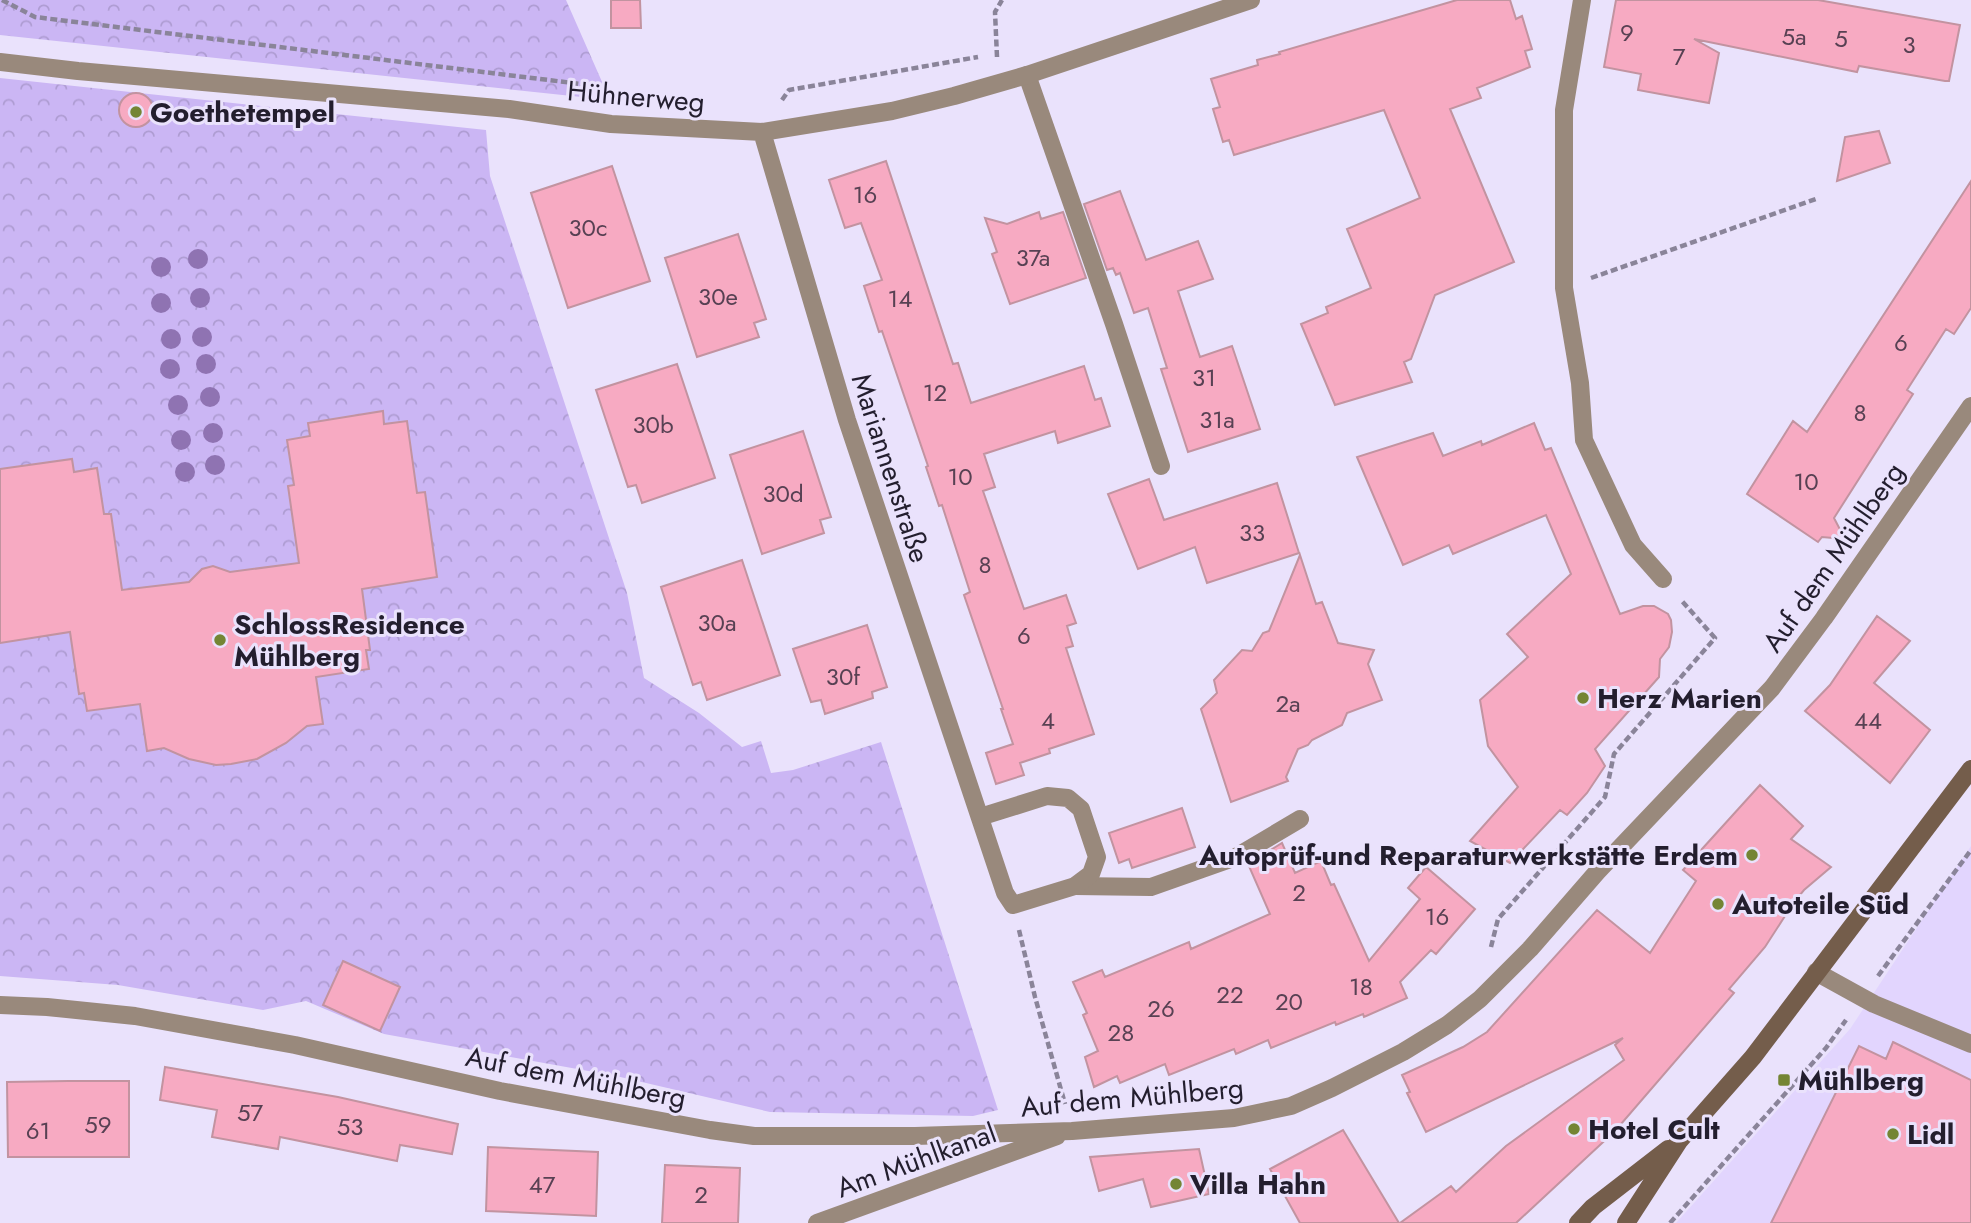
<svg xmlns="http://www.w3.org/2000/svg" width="1971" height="1223" font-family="Jost,sans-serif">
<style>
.built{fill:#e2d5fe}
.park{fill:url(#park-crowns)}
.building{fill:#f7aac2;stroke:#c293a0;stroke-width:2}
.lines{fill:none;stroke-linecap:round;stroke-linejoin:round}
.path{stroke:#8a8499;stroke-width:4.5;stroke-dasharray:7 3.5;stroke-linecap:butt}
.lane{stroke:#99897c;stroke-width:18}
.street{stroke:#99897c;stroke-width:18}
.secondary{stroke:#745d4b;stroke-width:18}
.tree{fill:#8f73b2}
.poi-dot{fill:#748534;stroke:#eae2fc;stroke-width:2.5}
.labels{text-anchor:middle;stroke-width:6;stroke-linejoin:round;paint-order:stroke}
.number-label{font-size:24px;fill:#584153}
.street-label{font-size:28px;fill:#231e2e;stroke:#eae2fc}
.poi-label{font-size:28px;font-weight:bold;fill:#231e2e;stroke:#eae2fc;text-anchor:start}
</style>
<defs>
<pattern id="park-crowns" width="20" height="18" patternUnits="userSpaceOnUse" patternTransform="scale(1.75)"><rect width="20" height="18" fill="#cbb6f4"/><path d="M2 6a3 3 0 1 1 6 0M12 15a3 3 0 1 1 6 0" fill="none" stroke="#ae9cd2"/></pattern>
</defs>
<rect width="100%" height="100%" fill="#eae2fc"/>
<path class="built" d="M1971 846V1223H1676L1850 1029Z"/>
<path class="park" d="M0 0H566L610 100 0 35Z
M0 78 486 130 490 176 627 593 644 678 699 713 742 747 761 741 771 773 793 770 881 742 998 1110 973 1116 770 1112 616 1076 384 1034 306 1001 263 1010 118 985 0 976Z"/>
<path class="building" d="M611 0H640L641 28H611Z
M1457 0H1510L1516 19 1522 16 1532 49 1525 51 1530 67 1477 88 1481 98 1450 109 1514 262 1435 295 1411 359 1404 362 1412 382 1335 405 1301 324 1328 313 1326 307 1371 288 1347 229 1420 198 1384 110 1234 155 1229 140 1223 142 1213 109 1220 107 1211 79 1258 65 1257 60 1280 54 1279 52Z
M1616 0H1818L1960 25 1949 81H1945L1859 66 1857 72 1694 39 1719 53 1709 103 1638 90 1641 74 1604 67Z
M119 110a17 17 0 1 1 34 0a17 17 0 1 1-34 0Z
M1879 131 1890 163 1837 181 1845 137Z
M886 161 953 364 958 363 971 403 1084 366 1095 400 1101 398 1110 426 1058 443 1055 431 984 454 995 487 983 491 1024 609 1066 595 1076 623 1067 626 1073 646 1066 648 1094 734 1049 749 1050 753 1020 763 1024 775 996 784 986 753 1013 744 1001 709H1003L964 595 970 592 942 505 939 506 926 467 928 466 882 331 879 332 864 286 882 280 861 223 845 228 829 180Z
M612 166 650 281 568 308 531 193Z
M1971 181V308L1954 334 1946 329 1907 390 1913 394 1834 518 1845 539 1822 537 1818 542 1747 494 1793 421 1807 432Z
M1120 191 1146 260 1198 241 1213 279 1178 291 1200 357 1232 346 1260 429 1188 452 1161 369 1167 368 1148 308 1134 313 1120 273 1116 275 1113 268 1107 270 1084 204Z
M1039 212 1041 219 1063 212 1086 278 1010 304 992 254 997 252 985 218 1007 224Z
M738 234 766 319 754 323 759 337 697 357 665 258Z
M677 364 715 478 642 503 636 485 628 487 596 390Z
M383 411 384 424 407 421 417 493 425 492 437 577 362 589 370 650H366L369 669 316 677 323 724 307 726 286 743 257 759 231 764 216 765 189 759 164 748 147 751 140 704 87 711 84 693 79 694 70 632 0 643V469L72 459 74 472 97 468 104 514H111L122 590 189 582 202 569 213 566 230 572 299 563 288 486 294 485 287 440 310 436 308 423Z
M1534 423 1545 450 1551 448 1620 614 1643 606H1654L1668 614 1671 620 1672 632 1669 647 1660 659 1659 677 1595 749 1605 766 1587 793 1567 815 1560 810 1510 863 1470 841 1518 787 1488 746 1480 700 1528 657 1507 634 1571 574 1546 515 1453 554 1449 545 1403 565 1357 457 1433 433 1443 456 1481 441 1482 445Z
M803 431 831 517 820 520 824 533 762 554 730 455Z
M1149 479 1164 520 1277 483 1299 553 1207 583 1195 547 1138 569 1108 494Z
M1300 555 1316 604 1322 602 1338 643 1374 650 1368 664 1382 700 1347 713 1342 725 1312 740 1308 745 1298 749 1286 777 1288 781 1231 802 1201 709 1217 693 1214 680 1242 650 1252 651 1263 633 1269 631Z
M742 560 780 675 707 700 701 682 693 685 661 587Z
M1877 616 1910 641 1874 683 1930 730 1890 783 1805 711 1830 685Z
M867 625 887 687 872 692 873 698 825 714 821 700 811 702 793 649Z
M1760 785 1803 826 1791 839 1831 867 1804 890 1794 902 1765 947 1729 989 1734 993 1615 1131 1516 1223H1400L1451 1186 1456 1192 1506 1146 1624 1060 1615 1045 1623 1038 1426 1132 1407 1093 1410 1092 1402 1075 1463 1047 1487 1032 1597 910 1650 953 1696 881 1683 870Z
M1182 808 1195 847 1132 868 1129 859 1119 863 1109 833Z
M1282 843 1295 873 1321 861 1331 885 1334 884 1369 961 1420 899 1408 888 1426 867 1475 909 1436 954 1431 950 1400 982 1407 998 1364 1017 1363 1014 1336 1025 1335 1022 1271 1048 1268 1040 1236 1054 1234 1049 1169 1075 1165 1064 1120 1083 1117 1076 1094 1087 1085 1057 1098 1051 1083 1015 1087 1013 1073 982 1102 970 1105 977 1189 942 1191 949 1270 914 1248 864Z
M343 961 400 987 380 1031 323 1005Z
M1893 1042 1971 1080V1223H1771L1859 1046 1886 1059Z
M165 1067 338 1097 458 1124 452 1154 400 1145 397 1161 280 1137 278 1149 212 1137 217 1110 160 1100Z
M68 1081H129V1157H8L7 1082Z
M1343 1130 1399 1223H1300L1270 1169Z
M488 1147 598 1152 596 1216 486 1211Z
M1199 1149 1209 1194 1151 1207 1143 1179 1099 1191 1090 1157Z
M665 1165 740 1168 738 1223H662Z"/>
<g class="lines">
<path class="path" d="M2 0 35 17 581 84 587 92
M997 57 995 12 1002 0
M782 100 789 90 978 57
M1591 278 1816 199
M1019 930 1035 997 1065 1104
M1491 947 1498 919 1605 797 1614 754 1715 638 1681 600
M1878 976 1971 850
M1670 1223 1826 1048 1846 1020"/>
<path class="lane" d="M1582 0 1564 110V288L1580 383 1584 440 1633 545 1663 579
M1027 75 1114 324 1161 466
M1075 886 1151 887 1236 857 1300 819
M1816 972 1874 1004 1971 1044"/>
<path class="street" d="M0 62 78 71 509 109 611 124 762 132 892 111 954 96 1027 75 1251 0
M762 132 847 420 1005 893 1013 905 1075 886 1091 874 1097 857 1081 809 1068 798 1047 796 980 817
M0 1005 47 1007 135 1016 295 1045 500 1091 710 1130 754 1136H915L1072 1131 1234 1118 1291 1106 1332 1088 1403 1052 1447 1025 1480 999 1530 949 1597 872 1772 688 1824 618 1971 406
M817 1223 1057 1136"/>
<path class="secondary" d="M1578 1223 1593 1207 1668 1149
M1626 1223 1679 1141 1753 1057 1971 769"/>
</g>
<g class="tree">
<circle cx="198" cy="259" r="10"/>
<circle cx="161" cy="267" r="10"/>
<circle cx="200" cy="298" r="10"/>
<circle cx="161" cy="303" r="10"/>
<circle cx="202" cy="337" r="10"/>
<circle cx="171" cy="339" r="10"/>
<circle cx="206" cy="364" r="10"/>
<circle cx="170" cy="369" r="10"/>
<circle cx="210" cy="397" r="10"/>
<circle cx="178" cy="405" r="10"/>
<circle cx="213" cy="433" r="10"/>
<circle cx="181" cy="440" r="10"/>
<circle cx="215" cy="465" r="10"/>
<circle cx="185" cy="472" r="10"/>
</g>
<g class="poi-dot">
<circle cx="136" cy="112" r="7"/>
<circle cx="220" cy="640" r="7"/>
<circle cx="1583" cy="698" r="7"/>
<circle cx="1752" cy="855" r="7"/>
<circle cx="1718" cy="904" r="7"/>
<rect x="1777" y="1073" width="14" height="14" rx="3.5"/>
<circle cx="1574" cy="1129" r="7"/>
<circle cx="1893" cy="1134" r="7"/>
<circle cx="1176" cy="1184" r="7"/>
</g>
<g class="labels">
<g class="number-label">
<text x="1627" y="41">9</text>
<text x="1794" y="45">5a</text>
<text x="1841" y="47">5</text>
<text x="1909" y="53">3</text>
<text x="1679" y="65">7</text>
<text x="865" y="203">16</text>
<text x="588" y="236">30c</text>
<text x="1033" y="266">37a</text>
<text x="718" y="305">30e</text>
<text x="900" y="307">14</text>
<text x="1901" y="351">6</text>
<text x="1204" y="386">31</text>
<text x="935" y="401">12</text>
<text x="1860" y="421">8</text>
<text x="1217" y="428">31a</text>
<text x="653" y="433">30b</text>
<text x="960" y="485">10</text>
<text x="1806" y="490">10</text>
<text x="783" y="502">30d</text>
<text x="1252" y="541">33</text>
<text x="985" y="573">8</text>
<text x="717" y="631">30a</text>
<text x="1024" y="644">6</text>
<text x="843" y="685">30f</text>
<text x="1288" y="712">2a</text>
<text x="1048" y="729">4</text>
<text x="1868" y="729">44</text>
<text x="1299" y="901">2</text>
<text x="1437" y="925">16</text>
<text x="1361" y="995">18</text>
<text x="1230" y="1003">22</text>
<text x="1289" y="1010">20</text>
<text x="1161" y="1017">26</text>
<text x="1121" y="1041">28</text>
<text x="250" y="1121">57</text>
<text x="98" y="1133">59</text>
<text x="350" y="1135">53</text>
<text x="38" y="1139">61</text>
<text x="542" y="1193">47</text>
<text x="701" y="1203">2</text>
</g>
<g class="street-label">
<text transform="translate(636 96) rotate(5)" y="10">Hühnerweg</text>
<text transform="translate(891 468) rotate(72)" y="10">Mariannenstraße</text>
<text transform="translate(1833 557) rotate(-55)" y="10">Auf dem Mühlberg</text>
<text transform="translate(576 1077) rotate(11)" y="10">Auf dem Mühlberg</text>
<text transform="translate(1132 1097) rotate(-5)" y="10">Auf dem Mühlberg</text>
<text transform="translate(916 1160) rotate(-20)" y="10">Am Mühlkanal</text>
</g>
<g class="poi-label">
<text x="150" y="122">Goethetempel</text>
<text x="234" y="634">SchlossResidence<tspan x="234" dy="32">Mühlberg</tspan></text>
<text x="1597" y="708">Herz Marien</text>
<text x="1738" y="865" text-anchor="end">Autoprüf-und Reparaturwerkstätte Erdem</text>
<text x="1732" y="914">Autoteile Süd</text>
<text x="1798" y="1090">Mühlberg</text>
<text x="1588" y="1139">Hotel Cult</text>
<text x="1907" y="1144">Lidl</text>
<text x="1190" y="1194">Villa Hahn</text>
</g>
</g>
</svg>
